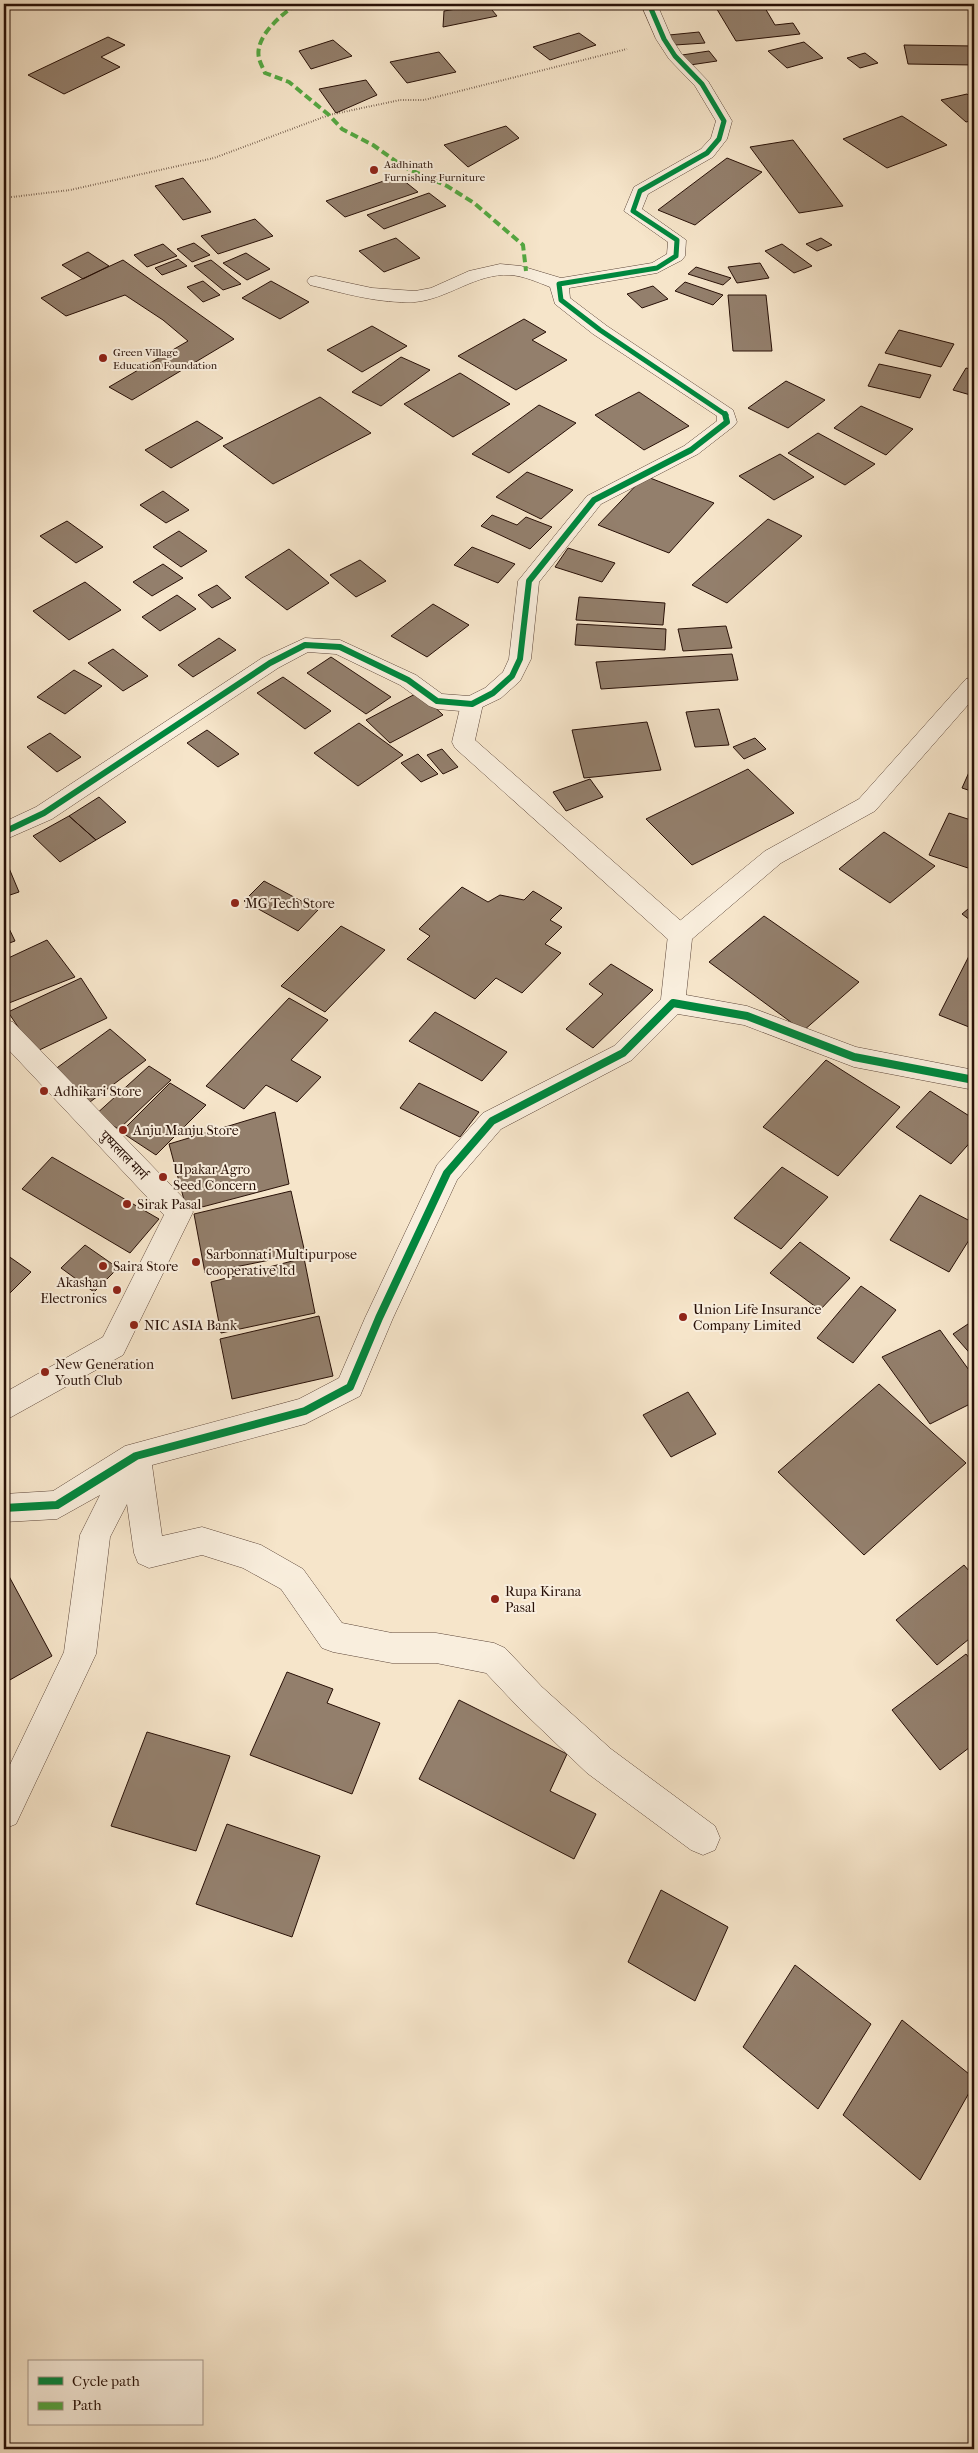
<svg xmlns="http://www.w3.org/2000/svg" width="978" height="2453" font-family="'IM FELL French Canon','Noto Serif Devanagari',serif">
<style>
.building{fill:#937f6c;stroke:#281007}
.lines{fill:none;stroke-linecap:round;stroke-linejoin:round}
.service-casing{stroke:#5c4538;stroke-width:1}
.minor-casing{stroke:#5c4538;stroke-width:1}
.tertiary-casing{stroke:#5c4538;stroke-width:1}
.path{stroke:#281007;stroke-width:2;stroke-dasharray:0.5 2;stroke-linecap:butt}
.service{fill:#f9eedd;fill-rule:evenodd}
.minor{fill:#f9eedd;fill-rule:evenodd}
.tertiary{fill:#f9eedd;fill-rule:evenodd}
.quiet{stroke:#53a841;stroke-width:4;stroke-dasharray:8 4;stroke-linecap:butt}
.cycleway-far2-casing{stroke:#f9eedd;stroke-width:7}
.cycleway-far1-casing{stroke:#f9eedd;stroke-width:9}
.cycleway-casing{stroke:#f9eedd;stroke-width:11}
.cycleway-far2{stroke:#00873e;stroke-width:5}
.cycleway-far1{stroke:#00873e;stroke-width:6}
.cycleway{stroke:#00873e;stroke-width:8}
.poi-dot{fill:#8f2418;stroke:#f9eedd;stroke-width:2}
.labels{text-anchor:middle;stroke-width:4;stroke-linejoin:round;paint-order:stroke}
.far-poi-label{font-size:11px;fill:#281007;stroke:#f9eedd;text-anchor:start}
.poi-label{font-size:14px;fill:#281007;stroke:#f9eedd;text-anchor:start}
.street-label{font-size:14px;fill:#281007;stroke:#f9eedd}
</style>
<rect width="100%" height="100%" fill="#f6e5ca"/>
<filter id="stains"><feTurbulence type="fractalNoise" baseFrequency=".004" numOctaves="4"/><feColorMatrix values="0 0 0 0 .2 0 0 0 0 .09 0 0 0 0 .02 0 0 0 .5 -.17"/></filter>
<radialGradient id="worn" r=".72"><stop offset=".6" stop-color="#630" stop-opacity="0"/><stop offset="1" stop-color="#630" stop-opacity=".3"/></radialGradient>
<path class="building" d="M487 4 497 16 443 27 444 11Z
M742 4H781L782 6 765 8 775 25 793 23 800 34 736 41 715 6Z
M699 32 705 43 675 45 669 35Z
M579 33 596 45 550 60 533 47Z
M108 37 125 45 101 57 120 67 64 94 28 75Z
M333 40 352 56 311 69 299 51Z
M804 42 823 58 787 68 768 51Z
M904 45 974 46V65L908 64Z
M709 51 717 61 690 65 682 55Z
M439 52 456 72 407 83 390 62Z
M865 53 878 63 860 68 847 58Z
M366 80 377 95 336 113 319 89Z
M967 94 974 100V120L966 122 941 100Z
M902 116 947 145 887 168 843 139Z
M506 126 519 138 468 167 444 145Z
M793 140 843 206 799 213 750 147Z
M727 158 762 172 695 225 658 210Z
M398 176 418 192 345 217 326 201Z
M183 178 211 212 183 220 155 186Z
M429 193 446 206 384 229 367 215Z
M255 219 273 236 218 254 201 236Z
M396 238 420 258 384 272 359 251Z
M821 238 832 245 817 251 806 244Z
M194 243 210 255 192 262 177 249Z
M163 244 177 256 147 267 134 255Z
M782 244 812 266 794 273 765 251Z
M88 252 109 266 83 279 62 265Z
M246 253 270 269 247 280 223 263Z
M178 259 187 266 162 275 155 268Z
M123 260 234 339 132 400 109 387 188 341 163 320 125 295 66 316 41 298Z
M211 260 241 284 223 290 194 266Z
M760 263 769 278 737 283 728 267Z
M696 267 731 278 723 285 688 274Z
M203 281 220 295 203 302 187 287Z
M271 281 309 302 280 319 242 298Z
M685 282 723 295 713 305 675 291Z
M653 286 668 299 642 308 627 294Z
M728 295H766L772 351H733Z
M524 319 546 332 532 340 567 360 516 390 458 356Z
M372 326 407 346 362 372 327 350Z
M899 330 954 344 941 367 885 353Z
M401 357 430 370 381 406 352 392Z
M879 364 931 375 920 398 868 386Z
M966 368 974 370V396L953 390Z
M460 373 510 404 453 437 404 404Z
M786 381 825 400 788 428 748 408Z
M639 392 689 426 644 450 595 415Z
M320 397 371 433 273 484 223 446Z
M539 405 576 423 509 473 472 454Z
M861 406 913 429 886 455 834 428Z
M197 421 223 438 171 468 145 450Z
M818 433 875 464 845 485 788 453Z
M780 454 814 477 774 500 739 476Z
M527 472 573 490 541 519 496 497Z
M645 476 714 503 669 553 598 525Z
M163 491 189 510 166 523 140 505Z
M492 515 517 525 526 517 552 527 530 549 481 526Z
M768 519 802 536 727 603 692 585Z
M67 521 103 547 76 563 40 536Z
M179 531 207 551 181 567 153 547Z
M472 547 515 564 498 583 454 565Z
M568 548 615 563 602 582 555 567Z
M289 549 329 583 287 610 245 577Z
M360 560 386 581 356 597 330 575Z
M163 564 183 578 152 596 133 582Z
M85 582 121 610 69 640 33 611Z
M217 585 231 598 212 608 198 595Z
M177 595 196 609 160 631 142 617Z
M579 597 665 603 663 625 576 620Z
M433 604 469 625 427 657 391 636Z
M577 624 666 629 665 650 575 645Z
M726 626 732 648 683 651 678 629Z
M219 638 236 650 193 677 178 665Z
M113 649 148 676 123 691 88 663Z
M732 654 738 680 601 689 596 662Z
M331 657 391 697 366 714 307 673Z
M74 670 102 686 65 714 37 697Z
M283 677 331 711 305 729 257 693Z
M419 692 443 715 390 743 366 720Z
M719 709 729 745 695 747 686 712Z
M647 722 661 770 584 778 572 730Z
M359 723 403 755 358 786 314 753Z
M207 730 239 754 218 767 187 743Z
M50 733 81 757 57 772 27 747Z
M755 738 766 749 744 759 733 747Z
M442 749 458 767 443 774 427 755Z
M418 754 438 774 421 782 401 763Z
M974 761V792L962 788Z
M748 769 794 813 692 865 646 819Z
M590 779 603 797 566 811 553 792Z
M99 797 126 822 96 840 69 816Z
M949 813 974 821V870L929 855Z
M69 816 96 840 60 862 33 836Z
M884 832 935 866 890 903 839 869Z
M6 861 19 892 4 897V862Z
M264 881 318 910 298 931 244 901Z
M462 887 488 902 500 895 524 900 533 891 562 908 550 920 562 927 545 944 561 953 522 993 496 978 475 999 407 959 430 936 419 929Z
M974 904V923L962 914Z
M764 916 859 982 803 1031 709 962Z
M4 918 15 941 4 945Z
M341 926 385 950 325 1012 281 986Z
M47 940 75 977 9 1003 4 995V960Z
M970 954 974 955V1029L939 1015Z
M611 964 653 990 593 1048 566 1029 603 994 589 984Z
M81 978 107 1018 35 1052 8 1012Z
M289 998 328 1020 291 1060 321 1077 297 1102 266 1085 244 1109 206 1086Z
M435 1012 507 1052 482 1081 409 1041Z
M110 1029 146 1060 90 1102 54 1070Z
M826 1060 900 1107 838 1176 763 1127Z
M149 1066 171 1080 119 1129 94 1116Z
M170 1083 206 1105 156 1155 121 1132Z
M419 1083 479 1112 460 1137 400 1108Z
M930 1091 974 1119V1138L951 1164 896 1127Z
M275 1112 289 1184 187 1211 169 1144Z
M52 1157 159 1219 130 1253 22 1189Z
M782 1167 828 1197 781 1249 734 1218Z
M291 1191 305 1253 205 1273 194 1214Z
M920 1195 974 1223V1232L949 1272 890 1240Z
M800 1242 850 1278 820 1310 770 1273Z
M85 1245 118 1268 94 1292 61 1268Z
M4 1253 31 1272 4 1299Z
M304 1258 315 1313 221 1333 211 1282Z
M861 1286 896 1310 853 1363 817 1338Z
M319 1316 333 1376 232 1399 220 1339Z
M974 1320V1358L953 1334Z
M940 1330 974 1377V1402L930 1424 882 1357Z
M879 1384 966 1463 864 1555 778 1472Z
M688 1392 716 1434 671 1457 643 1415Z
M964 1565 974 1577V1635L937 1665 896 1620Z
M4 1567 52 1656 8 1681 4 1673Z
M966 1654 974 1664V1744L940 1770 892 1710Z
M287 1672 333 1689 327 1703 380 1723 352 1794 250 1755Z
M459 1700 567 1754 550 1791 596 1814 574 1859 419 1779Z
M147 1732 230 1756 196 1851 111 1826Z
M227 1824 320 1856 292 1937 196 1904Z
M661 1890 728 1927 695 2001 628 1962Z
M795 1965 871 2024 818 2109 743 2047Z
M902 2020 974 2078V2084L920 2180 843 2115Z"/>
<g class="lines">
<g class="service-casing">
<path id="service" d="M472 696 480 699 483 704 475 740 689 928 692 935 689 942 680 944 671 942 455 748 452 742 461 704 464 699Z"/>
</g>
<g class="minor-casing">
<path id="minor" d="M641 4H657L672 39 681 53 708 81 732 121 727 139 713 157 648 194 642 209 686 240 685 256 682 260 657 273 569 288 570 298 607 326 733 410 737 422 734 426 698 454 601 504 539 582 531 659 520 681 501 698 472 712 437 709 429 706 400 685 336 654 308 652 278 668 52 819 4 840V822L36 807 262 658 305 638 340 640 416 675 442 694 469 696 485 688 503 672 509 659 518 581 587 496 684 446 717 421V416L593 334 555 304 550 287C537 282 524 276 510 275 476 273 448 299 415 302 380 304 343 293 310 285L307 281 310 277 316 276 372 288 415 291 431 288 469 271 500 264 521 266 561 278 652 263 667 254 668 242 624 211 634 187 701 149 711 138 716 121 695 86 669 59 656 39Z
M974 677V698L875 811 781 863 692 939 686 995 747 1006 856 1047 974 1070V1090L854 1067 744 1025 678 1014 632 1060 501 1129 457 1180 393 1318 360 1396 305 1424 152 1465 162 1536 202 1527 261 1545 303 1569 342 1623 392 1633H436L494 1643 505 1648 542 1687 611 1749 715 1826 720 1838 715 1850 703 1855 691 1850 587 1773 520 1709 486 1673 436 1663H392L333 1652 322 1648 281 1589 243 1568 202 1555 149 1568 138 1563 134 1553 127 1504 110 1537 96 1654 16 1824 4 1829V1777L64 1652 80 1535 100 1495 57 1519 4 1522V1494L53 1491 125 1446 299 1399 339 1378 365 1318 437 1165 483 1113 614 1046 661 999 668 935 671 928 765 851 859 799 966 679Z"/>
</g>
<g class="tertiary-casing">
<path id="tertiary" d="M4 1019 13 1022 189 1204 193 1212 123 1355 4 1421V1393L103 1337 164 1215 4 1045Z"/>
</g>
<path class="path" d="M4 198 70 190 214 158 329 115 400 100H424L627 49"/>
<use href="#service" class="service"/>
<use href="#minor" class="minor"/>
<use href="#tertiary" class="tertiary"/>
<path class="quiet" d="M297 4C282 14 254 37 259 58 260 63 263 68 265 73L289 82 329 115 342 129 373 145 404 167 447 186 474 203 523 245 526 271"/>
<g class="cycleway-far2-casing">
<path id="cycleway-far2" d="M649 4 664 39 675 56 702 84 724 121 719 139 707 153 640 191 633 211 677 240 676 256 657 268 559 284 561 300 600 330 726 415"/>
</g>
<g class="cycleway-far1-casing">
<path id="cycleway-far1" d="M4 832 44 813 270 663 305 645 340 647 408 680 437 701 472 704 493 693 512 676 520 659 529 581 594 500 691 450 727 422 725 414"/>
</g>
<g class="cycleway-casing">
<path id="cycleway" d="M4 1508 57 1505 136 1456 305 1411 350 1387 379 1318 447 1173 492 1121 623 1053 673 1003 747 1016 854 1057 974 1080"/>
</g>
<use href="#cycleway-far2" class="cycleway-far2"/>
<use href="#cycleway-far1" class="cycleway-far1"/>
<use href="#cycleway" class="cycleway"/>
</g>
<g class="poi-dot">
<circle cx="374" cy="170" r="5"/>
<circle cx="103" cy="358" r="5"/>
<circle cx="235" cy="903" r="5"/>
<circle cx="44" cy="1091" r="5"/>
<circle cx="123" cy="1130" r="5"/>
<circle cx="163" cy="1177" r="5"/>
<circle cx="127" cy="1204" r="5"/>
<circle cx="196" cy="1262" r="5"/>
<circle cx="103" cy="1266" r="5"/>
<circle cx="117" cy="1290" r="5"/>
<circle cx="683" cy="1317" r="5"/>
<circle cx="134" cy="1325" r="5"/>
<circle cx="45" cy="1372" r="5"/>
<circle cx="495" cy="1599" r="5"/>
</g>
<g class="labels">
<g class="far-poi-label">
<text x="384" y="168">Aadhinath<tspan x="384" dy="13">Furnishing Furniture</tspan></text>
<text x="113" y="356">Green Village<tspan x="113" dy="13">Education Foundation</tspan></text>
</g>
<g class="poi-label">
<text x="245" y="908">MG Tech Store</text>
<text x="54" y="1096">Adhikari Store</text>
<text x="133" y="1135">Anju Manju Store</text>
<text x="173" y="1174">Upakar Agro<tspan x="173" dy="16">Seed Concern</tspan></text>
<text x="137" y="1209">Sirak Pasal</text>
<text x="206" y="1259">Sarbonnati Multipurpose<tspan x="206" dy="16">cooperative ltd</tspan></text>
<text x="113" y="1271">Saira Store</text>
<text x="107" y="1287" text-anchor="end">Akashan<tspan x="107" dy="16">Electronics</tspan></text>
<text x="693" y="1314">Union Life Insurance<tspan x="693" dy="16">Company Limited</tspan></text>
<text x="144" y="1330">NIC ASIA Bank</text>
<text x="55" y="1369">New Generation<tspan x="55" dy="16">Youth Club</tspan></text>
<text x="505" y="1596">Rupa Kirana<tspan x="505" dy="16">Pasal</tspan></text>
</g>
<g class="street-label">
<text transform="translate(124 1155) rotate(46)" y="5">पुष्पलाल मार्ग</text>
</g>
</g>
<rect width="978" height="2453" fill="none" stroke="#f6e5ca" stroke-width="20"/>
<rect x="5" y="5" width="968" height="2443" fill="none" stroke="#281007" stroke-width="2.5"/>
<rect x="10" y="10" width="958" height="2433" fill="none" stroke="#281007"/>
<rect x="28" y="2360" width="175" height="65" fill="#f9eedd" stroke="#a59587"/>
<rect x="38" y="2377" width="25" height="8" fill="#00873e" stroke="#a59587"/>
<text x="72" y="2386" font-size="15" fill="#281007">Cycle path</text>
<rect x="38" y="2402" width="25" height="8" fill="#53a841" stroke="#a59587"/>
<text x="72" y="2410" font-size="15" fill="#281007">Path</text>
<rect width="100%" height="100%" filter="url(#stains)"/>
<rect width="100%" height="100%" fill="url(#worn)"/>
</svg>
